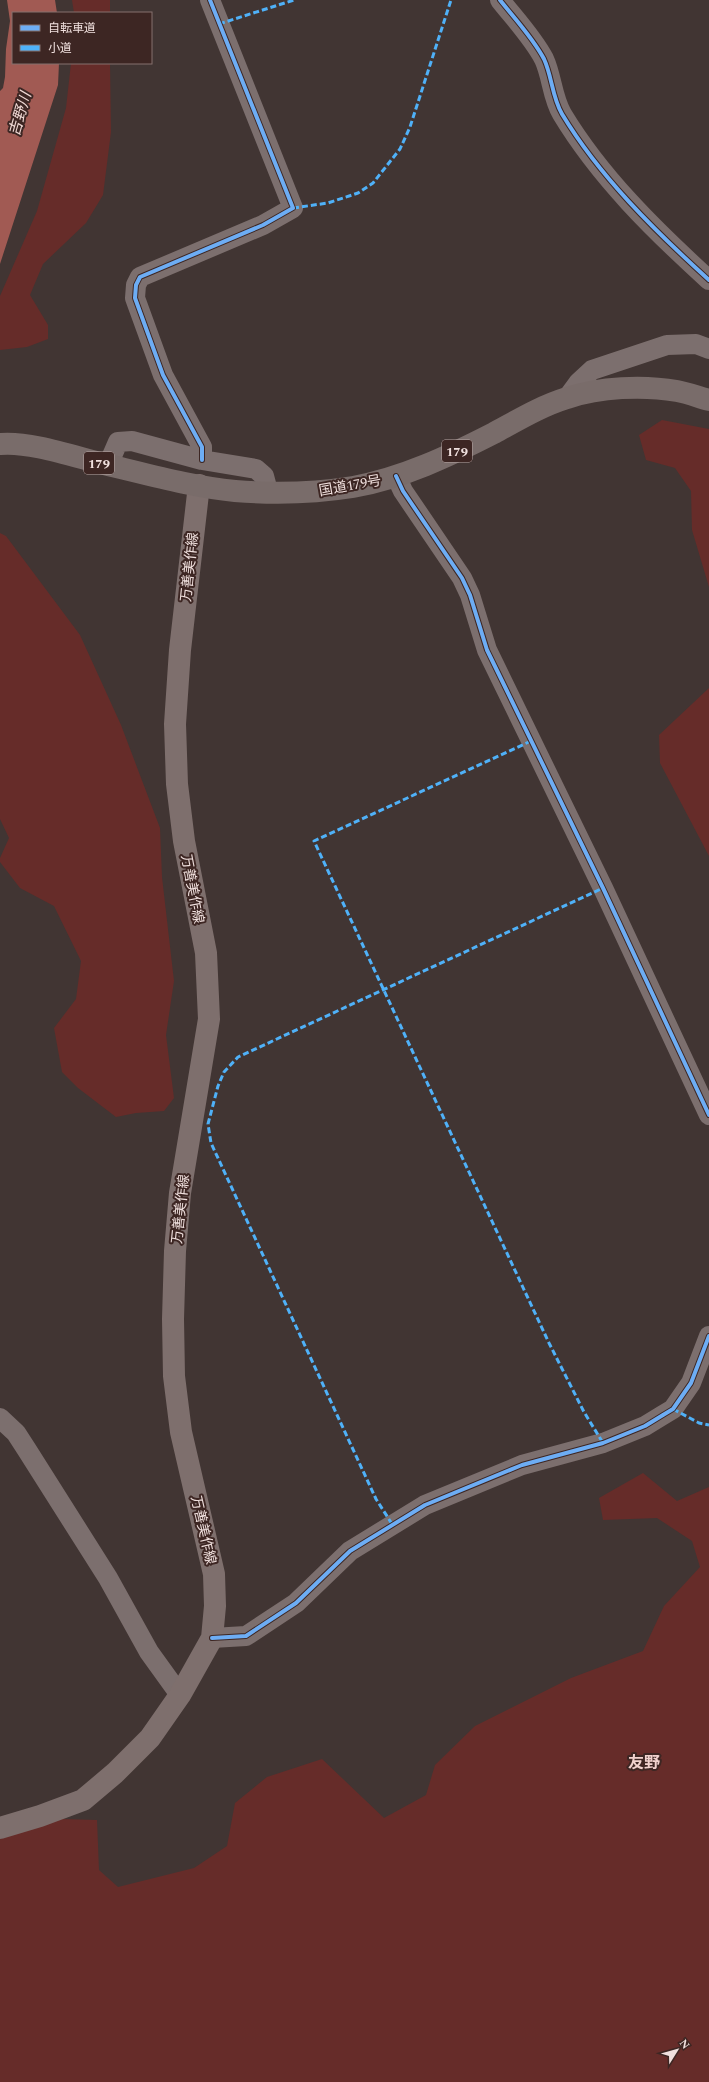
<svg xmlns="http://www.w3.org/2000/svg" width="709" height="2082" font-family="Spectral,'Noto Sans JP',serif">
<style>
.green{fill:#662c29}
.water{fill:#a15a53}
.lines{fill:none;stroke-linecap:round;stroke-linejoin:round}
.minor{stroke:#7c6f6e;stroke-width:20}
.major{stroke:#7e6f6d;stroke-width:22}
.highway{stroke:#796c6a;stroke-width:22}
.quiet{stroke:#4fb1f8;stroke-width:3;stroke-dasharray:6 3;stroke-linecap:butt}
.cycleway-casing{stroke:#3d2623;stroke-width:6}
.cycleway{stroke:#6dadf4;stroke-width:4}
.labels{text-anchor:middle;stroke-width:4;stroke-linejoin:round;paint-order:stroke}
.shield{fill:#3d2623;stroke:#baa8a6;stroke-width:1}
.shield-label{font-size:13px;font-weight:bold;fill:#f0e0de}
.street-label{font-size:14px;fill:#f0e0de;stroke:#3d2623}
.water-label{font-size:15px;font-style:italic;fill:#f1dad6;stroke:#3d2623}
.quarter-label{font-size:16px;font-weight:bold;fill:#f1d2ce;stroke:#3d2623}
</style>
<rect width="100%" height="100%" fill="#413533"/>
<path class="green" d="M72 0H110V13H74Z
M71 63H110L111 132 103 195 86 223 43 264 30 295 48 325V339L27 347 0 350V296L37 211 66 108Z
M662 420 709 429V587L692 530 691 491 675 468 646 460 639 435Z
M0 533 6 536 80 635 121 725 160 828 162 877 174 981 166 1035 174 1098 164 1111 136 1113 116 1117 78 1088 62 1072 54 1028 76 999 81 961 54 906 20 888 0 862V858L9 838 0 819Z
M709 688V856L660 763 659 735Z
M643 1473 677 1501 709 1487V2082H0V1839L62 1819 97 1820 99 1870 118 1887 194 1868 227 1846 235 1803 267 1777 322 1759 384 1818 426 1795 435 1765 475 1726 571 1678 643 1651 664 1606 700 1567 692 1541 657 1518 603 1520 599 1498Z"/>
<path class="water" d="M7 0H55L57 13H13V63H59L58 85 0 264V91L3 88 5 77 6 49 10 21Z"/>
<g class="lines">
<path class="minor" d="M500 0C515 19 533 38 544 59 552 76 552 97 562 114 600 177 654 230 709 280
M568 397 579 382 592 370 667 345 696 344 709 349
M202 460V447L163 375 135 298 136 285 140 277 263 225 293 208 210 0
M108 465 118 442 132 441 202 460 256 469 264 476 268 491
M396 476 403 491 462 578 470 595 487 650 603 888 709 1115
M0 1418 16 1433 27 1450 108 1578 149 1652 180 1695
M212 1638 246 1636 296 1603 350 1551 425 1505 522 1465 603 1443 645 1426 663 1415 673 1409 691 1383 709 1336"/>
<path class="major" d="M0 1828 40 1816 83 1800 115 1773 150 1738 180 1695 212 1638 215 1606 214 1574 181 1432 174 1376 173 1319 175 1251 180 1193 209 1019 206 953 184 841 177 784 175 724 180 650 199 485"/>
<path class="highway" d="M0 444C31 441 78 458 108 465 150 475 193 487 235 491 273 494 315 493 353 487 403 478 449 456 494 433 518 420 541 406 567 398 600 387 643 385 677 391 688 393 698 397 709 400"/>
<path class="quiet" d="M219 24 294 0
M293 208 328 203 358 193 373 183 400 149 410 127 451 0
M531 741 314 841 549 1343 584 1412 603 1443
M673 1409 699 1423 709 1425
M392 1524 376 1499 211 1143 208 1124 218 1086 224 1072 238 1057 603 888"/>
<g class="cycleway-casing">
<path id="cycleway" d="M500 0C515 19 533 38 544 59 552 76 552 97 562 114 600 177 654 230 709 280
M202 460V447L163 375 135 298 136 285 140 277 263 225 293 208 210 0
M396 476 403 491 462 578 470 595 487 650 603 888 709 1115
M212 1638 246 1636 296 1603 350 1551 425 1505 522 1465 603 1443 645 1426 663 1415 673 1409 691 1383 709 1336"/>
</g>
<use href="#cycleway" class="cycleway"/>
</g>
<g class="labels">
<g class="shield">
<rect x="442" y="440" width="30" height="22" rx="3"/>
<rect x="84" y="452" width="30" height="22" rx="3"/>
</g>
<g class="shield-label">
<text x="457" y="456">179</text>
<text x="99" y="468">179</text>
</g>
<g class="street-label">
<text transform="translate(350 485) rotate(-10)" y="5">国道179号</text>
<text transform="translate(189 567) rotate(-84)" y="5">万善美作線</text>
<text transform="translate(193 889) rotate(79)" y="5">万善美作線</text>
<text transform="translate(180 1209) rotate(-84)" y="5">万善美作線</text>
<text transform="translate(204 1530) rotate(77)" y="5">万善美作線</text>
</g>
<g class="water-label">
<text transform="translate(20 114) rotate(-74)" y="5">吉野川</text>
</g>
<g class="quarter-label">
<text x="644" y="1768">友野</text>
</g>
</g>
<rect x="12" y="12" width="140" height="52" fill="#3d2623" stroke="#85706e"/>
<rect x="20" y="25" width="20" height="6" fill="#6dadf4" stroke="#85706e"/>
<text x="48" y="32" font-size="12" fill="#f0e0de">自転車道</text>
<rect x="20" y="45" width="20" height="6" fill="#4fb1f8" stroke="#85706e"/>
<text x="48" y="52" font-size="12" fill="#f0e0de">小道</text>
<g transform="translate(677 2050) rotate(53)" stroke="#3d2623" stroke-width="3" paint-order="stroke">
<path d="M0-3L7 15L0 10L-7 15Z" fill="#f0e0de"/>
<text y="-6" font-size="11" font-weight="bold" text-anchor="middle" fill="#f0e0de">N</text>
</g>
</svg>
